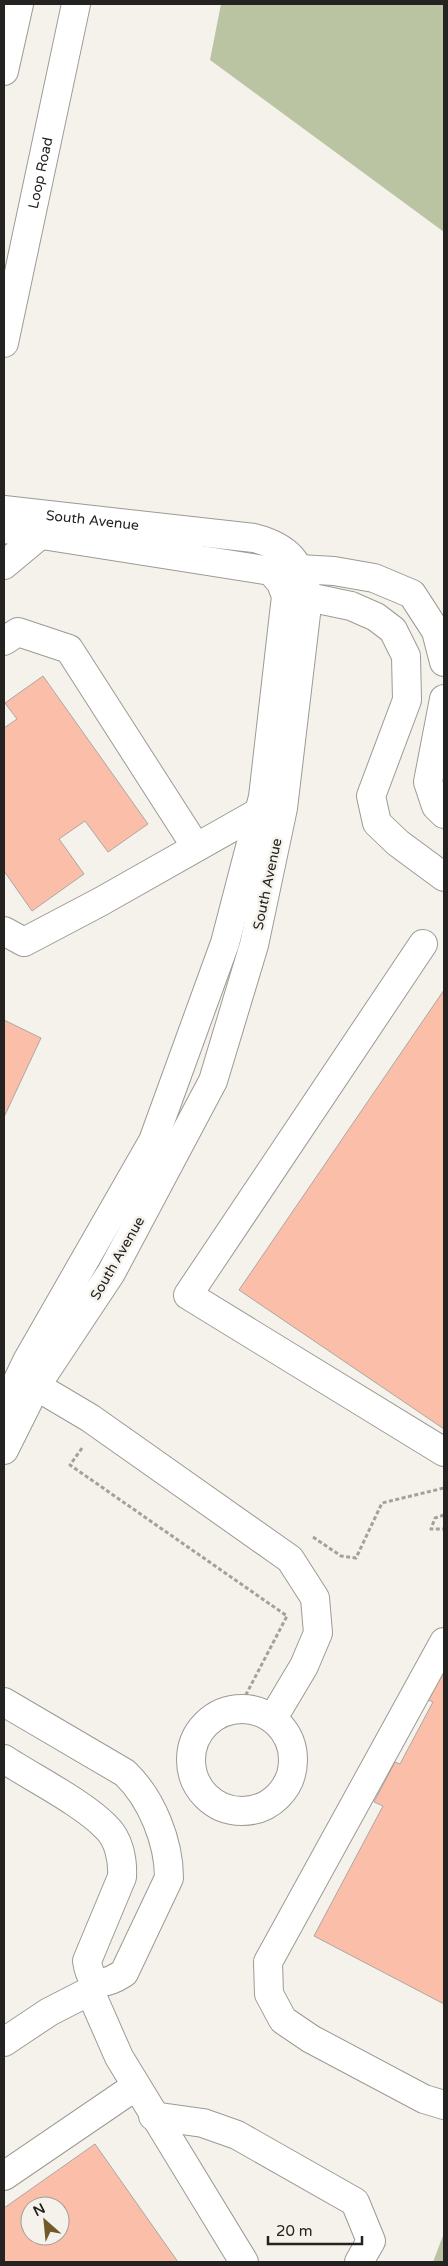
<svg xmlns="http://www.w3.org/2000/svg" width="448" height="2266" font-family="'Varela Round',sans-serif">
<style>
.green{fill:#bac4a2}
.building{fill:#fbbea8;stroke:#ada7a4;fill-rule:evenodd}
.lines{fill:none;stroke-linecap:round;stroke-linejoin:round}
.minor-casing{stroke:#9c9a94;stroke-width:30}
.path{stroke:#a3a19c;stroke-width:3;stroke-dasharray:4 2.5;stroke-linecap:butt}
.minor{stroke:#fff;stroke-width:28}
.labels{text-anchor:middle;stroke-width:5;stroke-linejoin:round;paint-order:stroke}
.street-label{font-size:14px;fill:#242321;stroke:#f5f2ec}
</style>
<rect width="100%" height="100%" fill="#f5f2ec"/>
<path class="green" d="M221 4H444V232L210 60Z
M444 2233V2262H433Z"/>
<path class="building" d="M43 676 148 824 108 852 85 821 59 839 84 874 32 911 4 871V728L17 719 5 703Z
M444 990V1429L239 1290Z
M4 1020 41 1038 4 1117Z
M444 1664V2004L314 1936 383 1806 374 1802 395 1762 400 1764 433 1702 426 1699Z
M95 2144 178 2262H4V2208ZM30 2206H60V2236H30Z"/>
<g class="lines">
<g class="minor-casing">
<g id="minor">
<path d="M4 71 19 4"/>
<path id="s1" d="M4 343 76 4"/>
<path id="s2" d="M4 510 254 538C289 547 300 562 308 597L283 808 254 945 213 1081 111 1273 36 1386 4 1450"/>
<path d="M4 529 271 571 299 569 334 571 374 578 412 594 436 631 444 662"/>
<path d="M4 565 40 535"/>
<path d="M289 596 308 597 351 606 376 617 393 630 406 656 407 700 371 796 377 823 398 843 444 877"/>
<path d="M4 641 18 632 69 649 196 847"/>
<path d="M444 699 428 782 436 806 444 814"/>
<path d="M4 931 24 942 100 902 259 812"/>
<path d="M423 944 188 1295 444 1452"/>
<path d="M36 1386 90 1418 290 1559 315 1598 318 1633 304 1666 273 1718"/>
<path d="M4 1409 27 1361 153 1141 225 943 263 797 286 596 281 583 271 571"/>
<path d="M444 1642 268 1962 269 1994 283 2020 311 2039 424 2099 444 2105"/>
<path d="M4 1702 125 1773C152 1799 169 1842 169 1878L124 1973C105 1985 91 1989 87 1961L122 1877C123 1860 119 1839 106 1827 83 1803 33 1778 4 1759"/>
<circle cx="242" cy="1760" r="51"/>
<path d="M90 1991 119 2057 244 2262"/>
<path d="M4 2042 49 2012 90 1991 95 1981"/>
<path d="M153 2116 203 2123 237 2135 355 2202 371 2241 359 2262"/>
<path d="M4 2176 136 2086"/>
</g>
</g>
<path class="path" d="M82 1448 70 1465 287 1616 239 1708
M444 1515 435 1518 431 1529H444
M313 1537 341 1556 356 1558 382 1503 444 1488"/>
<use href="#minor" class="minor"/>
</g>
<g class="labels">
<g class="street-label">
<text dy="5" stroke="none"><textPath href="#s1" startOffset="174">Loop Road</textPath></text>
<text dy="5" stroke="none"><textPath href="#s2" startOffset="89">South Avenue</textPath></text>
<text transform="translate(267 884) rotate(-78)" y="5">South Avenue</text>
<text transform="translate(117 1258) rotate(-60)" y="5">South Avenue</text>
</g>
</g>
<rect width="448" height="2266" fill="none" stroke="#242321" stroke-width="10"/>
<g transform="translate(45 2221) rotate(333)"><circle r="24" fill="#f5f2ec" stroke="#a19f9b"/>
<path d="M0-4L9 19L0 12L-9 19Z" fill="#705a29"/>
<text y="-8" font-size="14" font-weight="bold" text-anchor="middle" fill="#242321">N</text>
</g>
<path d="M268 2236v8h94v-8" fill="none" stroke="#242321" stroke-width="2.5"/>
<text x="276" y="2236" font-size="15" fill="#242321" stroke="#f5f2ec" stroke-width="4" paint-order="stroke">20 m</text>
</svg>
